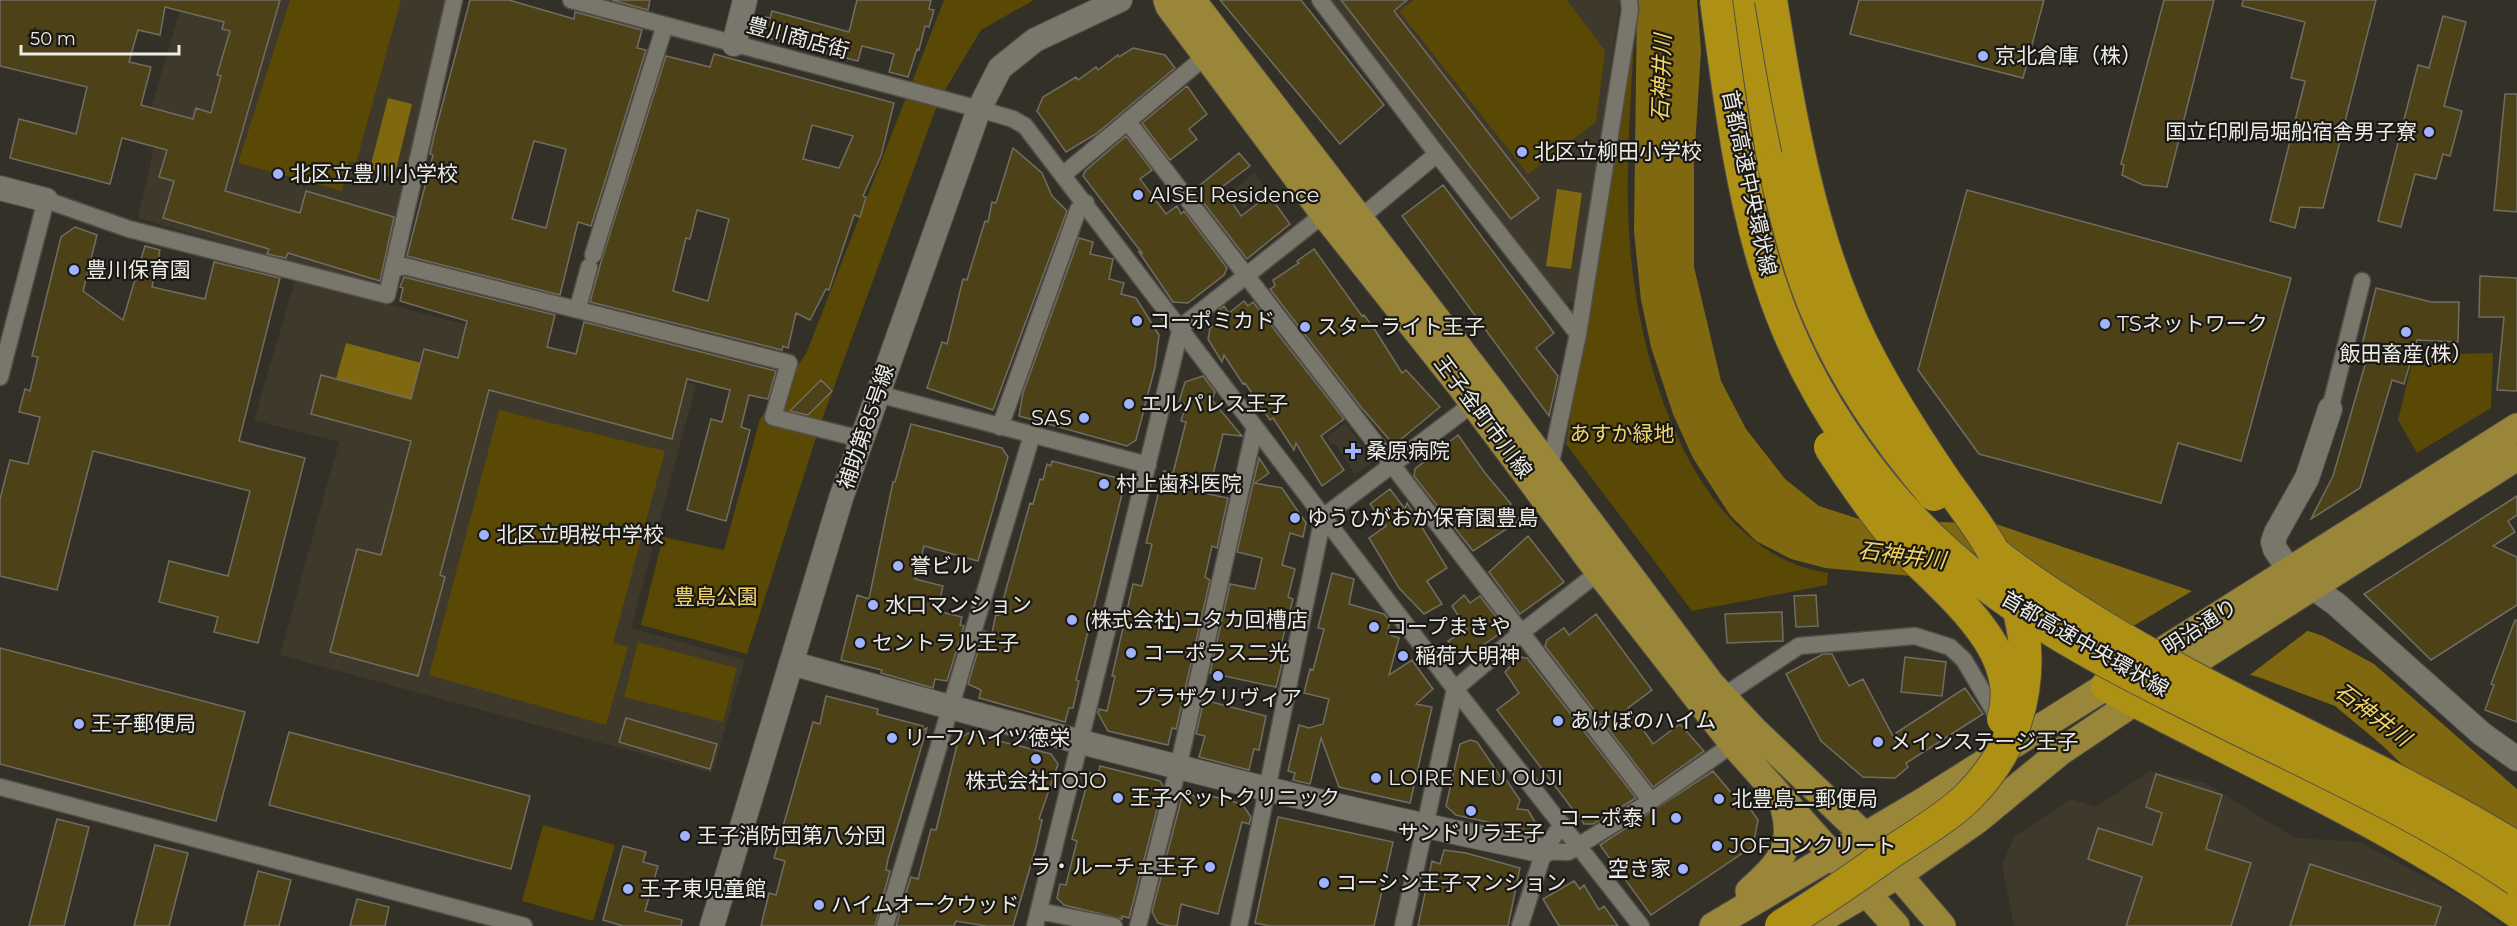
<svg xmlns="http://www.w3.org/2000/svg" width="2517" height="926" font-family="Montserrat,'Noto Sans JP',sans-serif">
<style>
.built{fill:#3e392b}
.green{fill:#5a4904}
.water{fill:#7f680f}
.pier{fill:#333028}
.building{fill:#4d4117;stroke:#706d63;stroke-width:1.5;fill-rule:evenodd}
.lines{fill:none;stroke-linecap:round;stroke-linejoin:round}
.street-casing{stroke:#524f48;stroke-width:19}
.secondary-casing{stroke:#524f48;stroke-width:26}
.primary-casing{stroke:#524f48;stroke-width:29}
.highway-casing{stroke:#524f48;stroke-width:34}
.street{stroke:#79766c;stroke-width:16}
.secondary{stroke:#79766c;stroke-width:24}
.primary{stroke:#998638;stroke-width:27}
.highway{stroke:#ae9015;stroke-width:32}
.highway-bridge-casing{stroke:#524f48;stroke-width:34;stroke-linecap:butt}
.highway-bridge{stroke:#ae9015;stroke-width:32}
.poi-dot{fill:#a1b3fd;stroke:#191814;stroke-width:2}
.labels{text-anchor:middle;stroke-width:4.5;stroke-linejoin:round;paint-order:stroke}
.street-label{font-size:21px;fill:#edebe6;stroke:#191814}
.poi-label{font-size:21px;fill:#edebe6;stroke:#191814;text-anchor:start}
.park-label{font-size:21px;fill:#f3d467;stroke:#191814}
.water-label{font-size:22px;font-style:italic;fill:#f4d467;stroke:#191814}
</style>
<rect width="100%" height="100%" fill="#333028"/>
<path class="built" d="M183 0H447L386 272 367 284 138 218 158 130 146 126Z
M1331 0H1620L1578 301 1561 305Z
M1254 173 1266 190 1243 209 1231 192Z
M295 280 696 385 631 628 745 660 712 773 280 655 339 442 254 420Z
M1345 423 1371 457 1370 464 1355 474 1335 444 1331 445 1327 437Z
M2150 771 2205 783 2295 838 2360 842 2468 900 2502 926H2014L2002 865 2014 837 2071 799 2096 807Z"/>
<path class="green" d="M290 0H401L356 163 349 161 342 191 238 163Z
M944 0H1034L981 30 939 100 819 428 747 654 641 625 663 537 724 550 760 419 806 354Z
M1414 0H1567L1605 51 1596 122 1528 174 1399 11Z
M1635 16C1632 96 1623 177 1631 257 1642 372 1696 553 1828 573L1827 585 1692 611 1566 444Z
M2493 353 2491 408 2417 453 2398 420 2414 355Z
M499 410 665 451 613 643 628 647 606 725 429 675Z
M638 642 737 668 723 722 624 697Z
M543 825 615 845 593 921 522 901Z"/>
<path class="water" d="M1637 0H1697L1701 50 1694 163V267L1721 381 1746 429 1785 479 1819 506 1859 519 1996 524 2323 636 2374 664 2517 789V876L2383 746 2335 706 2261 678 1911 576 1825 568 1791 559 1756 541 1730 515 1693 458 1673 414 1651 347 1641 300 1634 231Z
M388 98 412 104 394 178 369 172Z
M1557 189 1582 193 1571 269 1546 266Z
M346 343 421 363 411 399 336 379Z"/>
<path class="pier" d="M2197 588 2310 629 2247 677 2115 637Z"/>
<path class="building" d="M0 0H280L225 191 300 213 306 191 394 217 380 281 288 253 286 258 267 254 269 249 163 218 174 181 159 177 167 150 122 138 110 184 10 158 19 119 76 134 87 87 0 66ZM165 7 224 22 222 29 230 31 217 75 221 76 211 113 196 108 193 119 141 105 151 67 129 62 138 30 160 35Z
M470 0H509L574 19 575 12 642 30 637 48 646 50 591 226 578 222 560 295 407 256 433 155 430 154 434 136ZM534 141 566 149 546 228 512 219Z
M612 0H650L648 10Z
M857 0H931L929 9 934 10 929 27 925 26 919 50 917 49 908 77 889 72 894 54 862 46 858 61 751 34 756 15 770 18 772 11 849 32Z
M1220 0H1301L1384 105 1340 144Z
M1341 0H1407L1394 11 1539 198 1511 219Z
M1859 0H2044L2023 78 1850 34Z
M2164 0H2214L2167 187 2143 185 2122 175 2124 165 2121 164Z
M2243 0H2376L2323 208 2300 207 2295 228 2270 221 2305 81 2291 78 2305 22 2242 6Z
M2443 16 2466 22 2444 106 2462 111 2450 156 2443 154 2436 179 2415 174 2401 227 2378 221 2418 65 2429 68Z
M1133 48 1165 55 1175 68 1096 134 1066 152 1037 111 1043 97 1076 77 1078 80 1096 67 1098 70 1118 55 1119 57Z
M714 54 894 103 881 156 863 196 866 197 860 217 854 215 829 290 826 289 810 320 796 313 788 348 783 346 782 350 590 302 601 262 666 56 710 67ZM812 125 853 136 839 168 803 159ZM697 210 729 219 708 301 673 291 686 238 690 239Z
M1187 86 1207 114 1189 129 1197 139 1170 160 1142 123Z
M2505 94H2517V212L2494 210Z
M1126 136 1152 170 1140 179 1166 214 1177 206 1181 214 1184 211 1227 268 1224 275 1188 303 1173 302 1139 252 1142 253 1083 176 1085 171Z
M1013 148 1042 173 1052 196 1067 211 993 410 927 388 942 342 947 344 963 279 967 280 985 221 988 222 992 202 996 203Z
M1239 153 1250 166 1222 187 1241 216 1269 195 1290 224 1247 259 1200 198 1204 194 1199 186Z
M1443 185 1554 333 1536 348 1558 376 1549 416 1402 216Z
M1967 190 2291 278 2241 461 2178 443 2161 503 1979 454 1918 370Z
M75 227 97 235 83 291 123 320 145 246 160 250 152 287 205 299 214 262 280 278 239 441 305 458 258 643 214 632 218 617 159 602 169 561 228 576 250 491 93 451 57 590 0 576V499L10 460 28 464 40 417 19 412 25 389 30 391 38 357 32 356 61 237Z
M1079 238 1093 242 1090 254 1113 259 1109 279 1124 283 1121 294 1136 298 1159 335 1155 367 1136 440 1127 446 1019 416 1023 393Z
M1314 249 1362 316 1364 315 1375 330 1402 373 1406 370 1440 407 1394 445 1361 407 1270 289 1275 286 1273 280 1299 263 1297 261Z
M2480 276 2517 278V391L2497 390 2504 317H2479Z
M404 277 555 315 547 347 576 354 584 322 776 371 768 399 749 395 741 427 750 430 726 521 687 510 711 419 722 422 730 390 687 379 672 439 489 390 440 575 445 577 418 676 330 652 357 549 381 555 411 441 311 414 321 375 411 399 424 349 458 358 467 321 400 301 403 288 400 287Z
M2376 288 2431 302H2459L2458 342 2417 340 2404 384 2392 380 2360 488 2311 519 2333 476 2369 351 2361 349Z
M1244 301 1248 306 1253 302 1344 419 1321 436 1344 470 1322 486 1296 443 1294 450 1273 418 1270 420 1245 383 1243 384 1224 355 1222 362 1208 339 1210 328 1215 325 1219 310 1224 306 1229 313Z
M1203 376 1215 392 1212 400 1242 436 1223 434 1208 494 1228 498 1217 548 1212 546 1205 577 1210 580 1176 729 1172 728 1168 745 1108 731 1098 713 1099 709 1107 711 1115 676H1112L1133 584 1142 586 1152 544 1146 543 1164 471 1173 473 1186 422 1181 421 1186 404 1179 402 1185 382Z
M821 380 832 391 808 415 790 411Z
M911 424 1002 448 1008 457 978 561 924 546 915 579 943 586 937 611 962 617 960 625 964 626 947 681 935 679 933 688 881 673 882 670 841 660 857 595 869 599 893 482H895Z
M1458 435 1485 473 1511 504 1509 506 1520 520 1473 551 1414 476 1415 469Z
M1259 458 1269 473 1255 483 1282 488 1306 523 1303 537 1290 533 1282 565 1295 569 1288 597 1293 599 1280 649H1283L1280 662 1282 663 1276 687 1210 673 1230 584 1255 589 1262 558 1237 552Z
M1052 461 1117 478 1123 490 1076 680 1079 681 1073 708H1069L1065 722 979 698 981 690 968 684 984 631 992 633 996 614 999 615 1030 503 1033 504 1040 479 1043 480 1047 464 1051 466Z
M1390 489 1405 509 1407 503 1447 568 1427 581 1442 604 1424 614 1399 588 1369 538 1386 526 1370 504Z
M2517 496V515L2508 521 2515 532 2493 546 2517 557V605L2431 660 2364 594Z
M1528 536 1564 582 1520 614 1489 572Z
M1332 573 1354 579 1349 604 1384 614 1390 621 1387 634 1399 638 1389 675 1412 660 1433 689 1416 704 1432 707 1410 803 1339 787 1321 738 1310 784 1293 780 1295 773 1288 771 1299 725 1309 728 1323 724 1329 699 1304 693 1310 669 1313 670 1324 629 1318 628Z
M1464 595 1470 603 1480 596 1503 626 1500 629 1502 632 1464 658 1448 641 1467 629 1452 606Z
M1816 595 1818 626 1796 627 1794 596Z
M1782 612 1783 641 1727 643 1725 614Z
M1596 614 1652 690 1628 708 1653 744 1680 724 1704 751 1653 787 1545 646 1547 640 1564 628 1569 635Z
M2515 620H2517V722L2485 710 2494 685 2491 684Z
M0 648 245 712 216 821 0 764Z
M1823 654H1832L1849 686 1863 679 1895 740 1896 733 1965 688 1983 714 1906 763 1908 767 1895 778 1863 777 1821 741 1786 674Z
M1519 657 1527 658 1636 798 1593 824H1584L1576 810 1574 811 1497 710 1519 693 1505 672Z
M1905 657 1946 662 1942 696 1901 692Z
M826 696 878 709 877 714 923 726 922 730 927 728 888 859 886 870 890 871 875 926H761L769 893 776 895 785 861 774 858 813 722 820 724Z
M1204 700 1266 716 1259 750 1254 749 1249 770 1199 757 1205 736 1196 734Z
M626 718 717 744 710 769 619 742Z
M289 732 530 796 511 869 269 805Z
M968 733 1051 754 1058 764 1039 819 1042 820 1036 847 1013 926H986L956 921 954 926H896L911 877 918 879 931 829 936 830 958 741Z
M1470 740 1477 742 1502 779 1503 775 1520 800 1517 809 1528 810 1542 834 1456 815 1446 806 1460 744Z
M1100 766 1160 781 1163 786 1129 918 1122 916V919L1064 905 1057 898 1060 884 1066 885 1077 841 1072 839 1090 773 1098 775Z
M1713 771 1743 807 1747 804 1758 820 1753 846 1651 915 1600 845Z
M2156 774 2222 795 2206 849 2251 863 2231 926H2126L2142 877 2088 859 2098 828 2152 845 2162 813 2146 807Z
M1183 793 1202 798 1203 794 1242 804 1251 817 1249 824 1242 822 1218 914 1181 904 1177 926H1170L1158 923 1152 912Z
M1278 817 1393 842 1374 926H1270L1255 923Z
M57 819 89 827 64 926H29Z
M155 845 188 853 169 926H134Z
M623 846 646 852 643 862 658 866 645 911 682 920 681 926H623L603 920Z
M1444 850 1466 853 1520 868 1508 926H1418L1432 861 1440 864Z
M2310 864 2441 907 2435 926H2290Z
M258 871 291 880 279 926H244Z
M1574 881 1580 889 1584 885 1599 910 1604 906 1618 926H1559L1543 899Z
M357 899 389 907 385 926H350Z"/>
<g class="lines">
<g class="street-casing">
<path id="street" d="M571 0 979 109 1013 119 1025 126 1455 689 1641 926
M1320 0 1437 154
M1128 122 1651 801
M1064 174 1206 56
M1359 219 1437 154 1578 334
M593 255 665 25
M394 269 404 266 789 363 773 417 861 439
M578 308 589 267
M0 377 46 200 129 229 387 295 454 0
M878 394 1148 465
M2330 409 2362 281
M1000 427 1078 210 1086 203
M1550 467 1578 334 1630 10 1629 0
M1722 697 1799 646 1915 636 1950 647 1964 660 2000 721
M0 787 524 926
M1544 851 1568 852 1651 801 1733 744
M1039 911 1114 926
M885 926 1032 435
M1035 926 1181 327 1324 214
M1138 926 1178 768 1255 427
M1239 926 1323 517 1479 399
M1403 926 1455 689 1522 632 1599 572
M1520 926 1544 851 1562 824"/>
</g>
<g class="secondary-casing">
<path id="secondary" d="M734 44 745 0
M0 188 46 200
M2330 409 2307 478 2276 533 2273 542 2275 549 2289 570 2336 604 2482 734 2517 759
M791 663C1040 733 1290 799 1544 851
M712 926 841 498 979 109 1000 68 1035 40 1120 0"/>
</g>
<g class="primary-casing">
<path id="primary" d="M1167 0 1169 6 1324 214 1459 384 1599 572 1733 744 1896 926
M1192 0 1491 390 1711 684 1753 729 1865 836 1942 926
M1749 891C1783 861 1797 844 1781 798
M1713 926 1927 799 2517 427
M1809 926 1898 875 1976 821 2060 752 2188 666 2517 457"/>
</g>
<g class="highway-casing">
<path id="highway" d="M1747 0 1774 166
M2107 686C2244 760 2390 822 2517 912"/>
</g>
<use href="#street" class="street"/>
<use href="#secondary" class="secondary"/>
<use href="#primary" class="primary"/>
<use href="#highway" class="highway"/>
<g class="highway-bridge-casing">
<path id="highway-bridge" d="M1716 0C1729 95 1740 191 1770 282 1808 400 1888 511 1986 585 2047 632 2116 668 2184 702 2296 759 2413 809 2517 880
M1771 0C1790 116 1810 239 1863 345 1887 393 1916 438 1946 482 1966 510 1988 538 2003 570 2042 647 2030 736 1967 798 1944 820 1913 837 1887 855 1852 880 1817 904 1781 926
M1774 166C1786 218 1798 270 1820 319 1848 384 1888 441 1934 495
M1830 447C1851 479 1872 510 1897 540 1939 587 2026 647 2003 719
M1998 556C2024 577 2053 595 2081 613 2221 702 2376 761 2517 848"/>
</g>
<use href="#highway-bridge" class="highway-bridge"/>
</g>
<g class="poi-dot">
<circle cx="1983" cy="56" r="6"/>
<circle cx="2429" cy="132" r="6"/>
<circle cx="1522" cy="152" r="6"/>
<circle cx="278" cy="174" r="6"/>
<circle cx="1138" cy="195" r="6"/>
<circle cx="74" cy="270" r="6"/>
<circle cx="1137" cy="321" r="6"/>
<circle cx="2105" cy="324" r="6"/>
<circle cx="1305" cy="327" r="6"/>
<circle cx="2406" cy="332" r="6"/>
<circle cx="1129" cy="404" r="6"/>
<circle cx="1084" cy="418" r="6"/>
<path d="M1350 442h6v6h6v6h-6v6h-6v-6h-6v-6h6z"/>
<circle cx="1104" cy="484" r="6"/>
<circle cx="1295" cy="518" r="6"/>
<circle cx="484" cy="535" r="6"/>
<circle cx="898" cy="566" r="6"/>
<circle cx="873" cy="605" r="6"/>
<circle cx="1072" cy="620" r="6"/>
<circle cx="1374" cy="627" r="6"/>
<circle cx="860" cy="643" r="6"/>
<circle cx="1131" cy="653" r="6"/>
<circle cx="1403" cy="656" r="6"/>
<circle cx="1218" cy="676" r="6"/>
<circle cx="1558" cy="721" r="6"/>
<circle cx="79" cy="724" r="6"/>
<circle cx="892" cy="738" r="6"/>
<circle cx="1878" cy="742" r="6"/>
<circle cx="1036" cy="759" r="6"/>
<circle cx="1376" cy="778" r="6"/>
<circle cx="1118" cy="798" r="6"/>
<circle cx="1719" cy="799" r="6"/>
<circle cx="1471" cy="811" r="6"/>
<circle cx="1676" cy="818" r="6"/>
<circle cx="685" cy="836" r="6"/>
<circle cx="1717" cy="846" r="6"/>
<circle cx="1210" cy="867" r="6"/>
<circle cx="1683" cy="869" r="6"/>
<circle cx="1324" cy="883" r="6"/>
<circle cx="628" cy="889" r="6"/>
<circle cx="819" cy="905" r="6"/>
</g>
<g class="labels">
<g class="street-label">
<text transform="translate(798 38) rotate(15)" y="7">豊川商店街</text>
<text transform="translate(1749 183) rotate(78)" y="7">首都高速中央環状線</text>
<text transform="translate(1483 417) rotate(53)" y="7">王子金町市川線</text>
<text transform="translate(866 427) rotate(-71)" y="7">補助第85号線</text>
<text transform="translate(2200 627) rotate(-33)" y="7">明治通り</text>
<text transform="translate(2085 644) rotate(30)" y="7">首都高速中央環状線</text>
</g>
<g class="poi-label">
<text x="1995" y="63">京北倉庫（株）</text>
<text x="2417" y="139" text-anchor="end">国立印刷局堀船宿舎男子寮</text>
<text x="1534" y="159">北区立柳田小学校</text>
<text x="290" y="181">北区立豊川小学校</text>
<text x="1150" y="202">AISEI Residence</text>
<text x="86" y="277">豊川保育園</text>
<text x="1149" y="328">コーポミカド</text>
<text x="2117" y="331">TSネットワーク</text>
<text x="1317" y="334">スターライト王子</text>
<text x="2406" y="361" text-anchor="middle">飯田畜産(株）</text>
<text x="1141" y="411">エルパレス王子</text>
<text x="1072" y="425" text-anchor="end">SAS</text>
<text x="1366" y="458">桑原病院</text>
<text x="1116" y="491">村上歯科医院</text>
<text x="1307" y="525">ゆうひがおか保育園豊島</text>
<text x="496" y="542">北区立明桜中学校</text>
<text x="910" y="573">誉ビル</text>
<text x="885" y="612">水口マンション</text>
<text x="1084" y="627">(株式会社)ユタカ回槽店</text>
<text x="1386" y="634">コープまきや</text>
<text x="872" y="650">セントラル王子</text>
<text x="1143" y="660">コーポラス二光</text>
<text x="1415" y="663">稲荷大明神</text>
<text x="1218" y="705" text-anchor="middle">プラザクリヴィア</text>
<text x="1570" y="728">あけぼのハイム</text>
<text x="91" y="731">王子郵便局</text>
<text x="904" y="745">リーフハイツ徳栄</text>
<text x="1890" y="749">メインステージ王子</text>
<text x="1388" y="785">LOIRE NEU OUJI</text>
<text x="1036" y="788" text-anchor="middle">株式会社TOJO</text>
<text x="1130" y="805">王子ペットクリニック</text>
<text x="1731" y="806">北豊島二郵便局</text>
<text x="1664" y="825" text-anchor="end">コーポ泰Ⅰ</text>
<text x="1471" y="840" text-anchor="middle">サンドリラ王子</text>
<text x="697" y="843">王子消防団第八分団</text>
<text x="1729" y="853">JOFコンクリート</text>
<text x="1198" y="874" text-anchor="end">ラ・ルーチェ王子</text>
<text x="1671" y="876" text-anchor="end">空き家</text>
<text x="1336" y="890">コーシン王子マンション</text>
<text x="640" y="896">王子東児童館</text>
<text x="831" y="912">ハイムオークウッド</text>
</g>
<g class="park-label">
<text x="1622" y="441">あすか緑地</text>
<text x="716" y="604">豊島公園</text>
</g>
<g class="water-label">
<text transform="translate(1661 78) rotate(-88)" y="8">石神井川</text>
<text transform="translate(1902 555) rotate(7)" y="8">石神井川</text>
<text transform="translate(2373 714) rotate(37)" y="8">石神井川</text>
</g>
</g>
<path d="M21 45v9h158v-9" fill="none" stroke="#edebe6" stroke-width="3"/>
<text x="30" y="45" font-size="18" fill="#edebe6" stroke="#191814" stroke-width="4.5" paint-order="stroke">50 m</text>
</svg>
